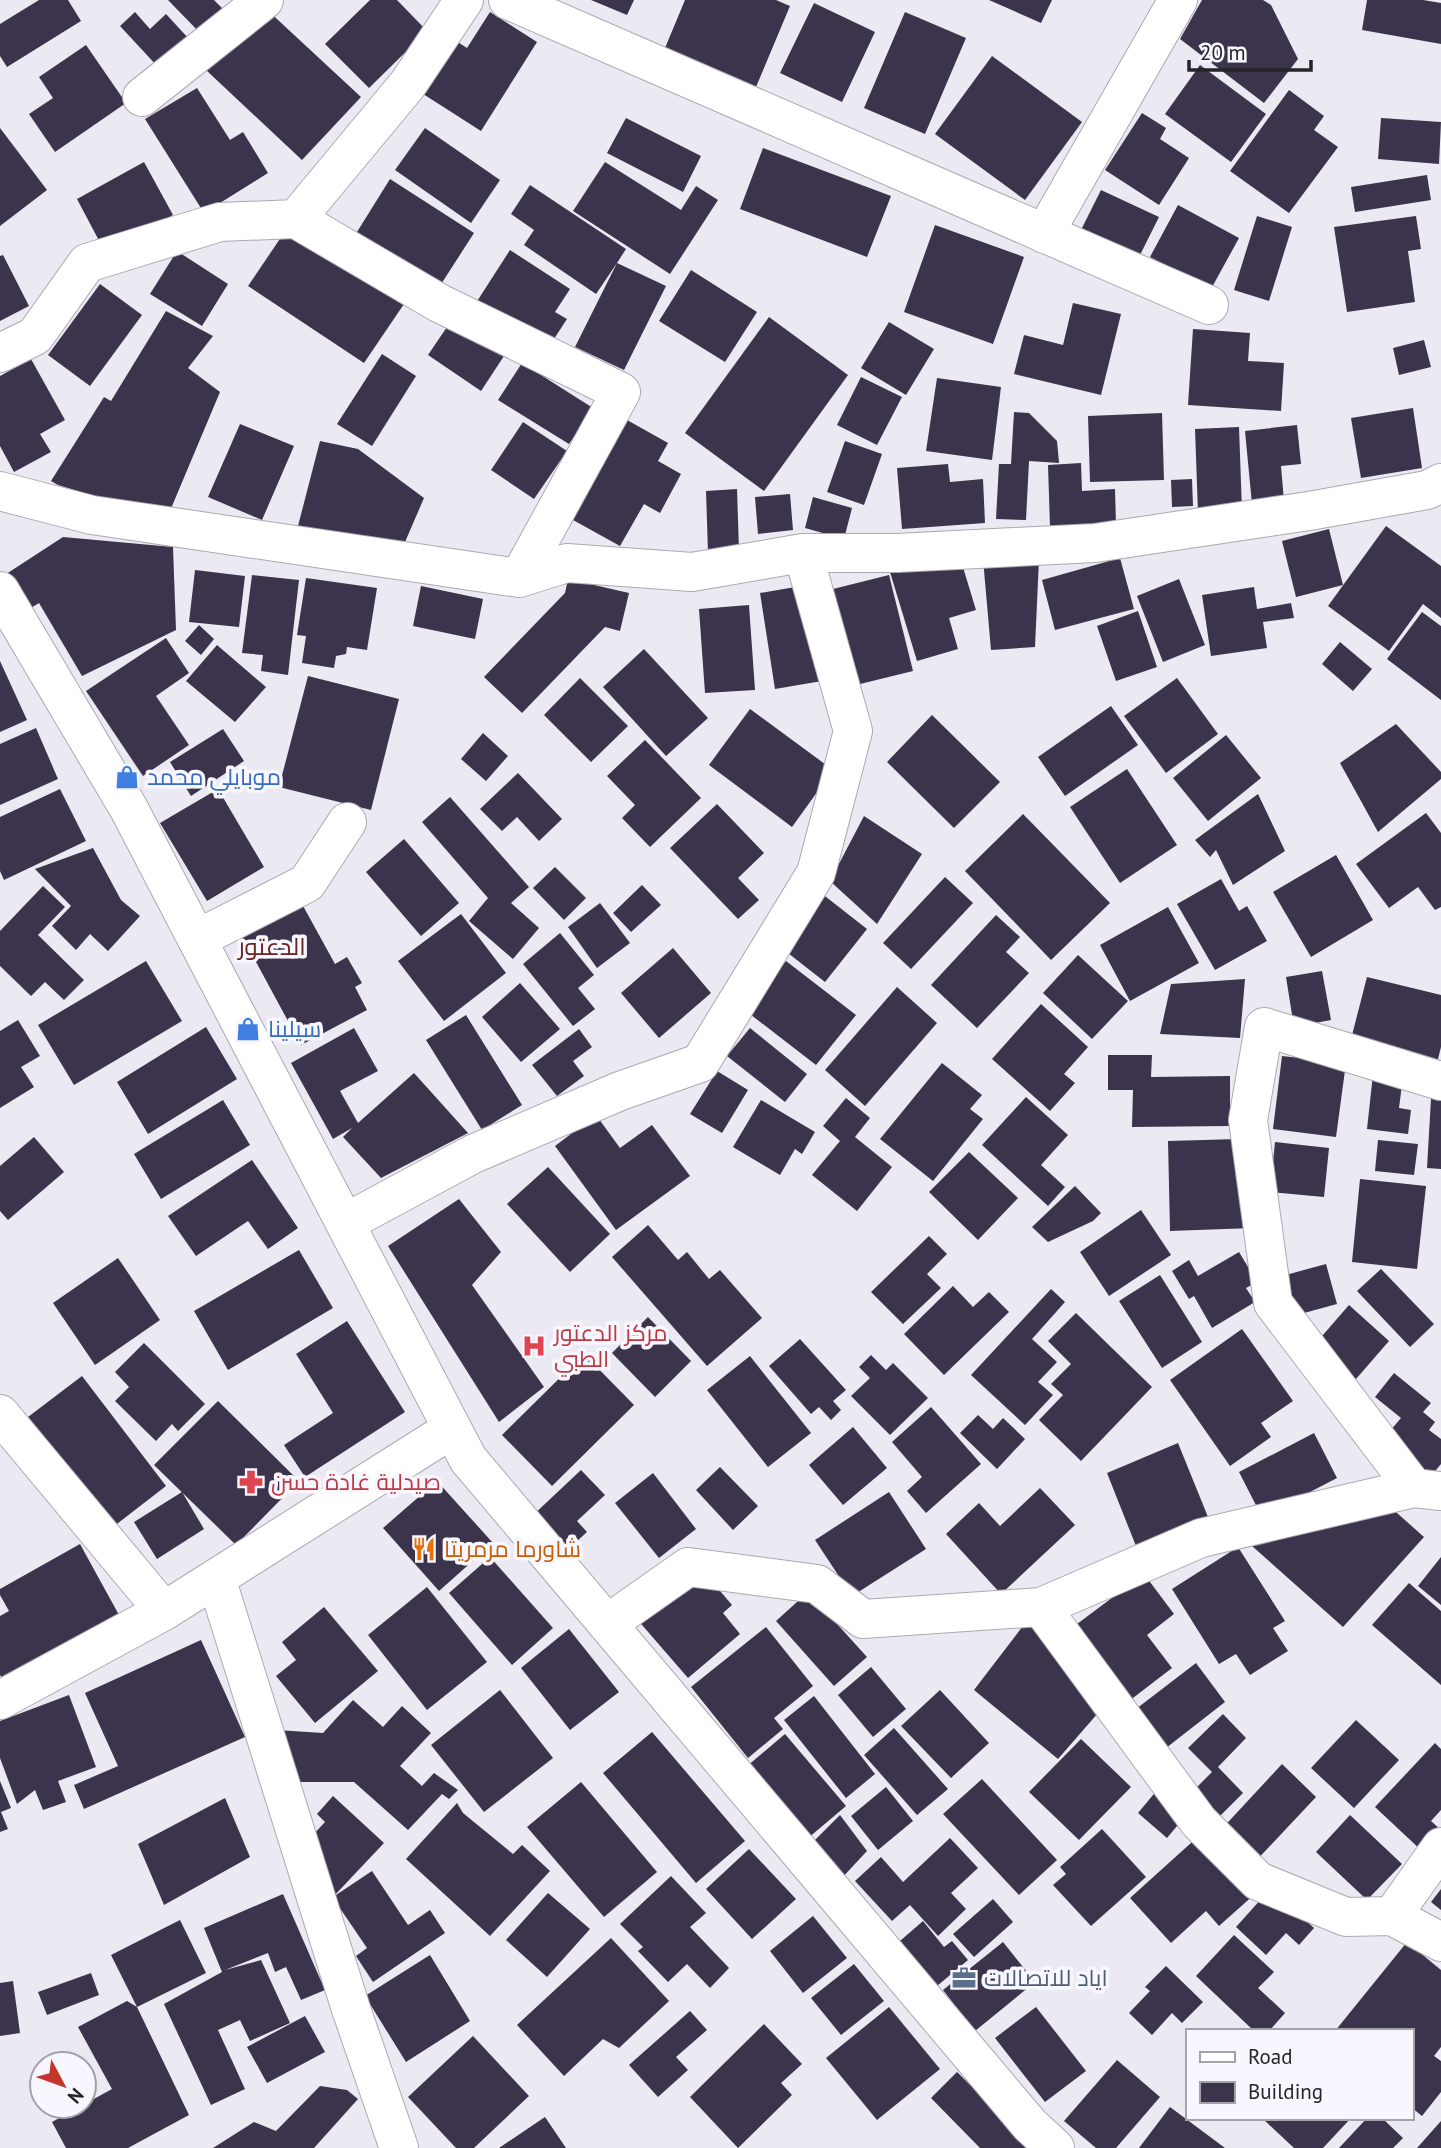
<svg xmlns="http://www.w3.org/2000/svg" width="1441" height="2148" font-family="'PT Sans',Cairo,sans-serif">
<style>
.building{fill:#3b344c}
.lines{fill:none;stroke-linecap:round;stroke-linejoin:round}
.minor-casing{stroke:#aba9b1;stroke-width:40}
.minor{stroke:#fff;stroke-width:38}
.labels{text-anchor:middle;stroke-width:7;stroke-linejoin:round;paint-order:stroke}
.shop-label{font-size:23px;fill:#366cbe;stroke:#f8f6fe;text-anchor:start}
.health-label{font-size:23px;fill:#be3a42;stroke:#f8f6fe;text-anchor:start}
.food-label{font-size:23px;fill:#c56008;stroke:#f8f6fe;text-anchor:start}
.service-label{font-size:23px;fill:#4e5e75;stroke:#f8f6fe;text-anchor:start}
.neighbourhood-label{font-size:24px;fill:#67231c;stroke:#f8f6fe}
</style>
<rect width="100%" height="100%" fill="#ebe9f1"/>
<path class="building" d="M39 0H68L81 21 7 67 0 56V24Z
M168 0H214L227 13 203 36Z
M370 0H397L427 31 369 88 325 44Z
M591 0H634L627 15Z
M685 0H776L790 6 756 87 665 48Z
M989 0H1052L1041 23Z
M1202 0H1263L1271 5 1298 59 1264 103 1180 39Z
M1367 0H1423L1441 3V44L1362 30Z
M814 3 875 32 842 102 780 73Z
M264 7 361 97 302 160 206 70Z
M135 12 150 29 166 14 189 39 158 67 120 26Z
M490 12 537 42 481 131 420 92 453 39 467 48Z
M905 12 966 38 925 134 864 108Z
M86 45 126 103 55 152 29 114 53 98 39 77Z
M992 56 1082 122 1025 200 935 134Z
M1200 65 1266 114 1231 162 1165 114Z
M197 88 230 140 243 132 268 173 204 213 145 119Z
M1289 90 1324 116 1314 130 1338 147 1289 213 1230 171Z
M1142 113 1166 128 1160 139 1189 158 1159 205 1105 170Z
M626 118 701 156 683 192 607 153Z
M1381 118 1441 122 1439 164 1378 159Z
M0 128 47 190 0 226Z
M425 128 500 180 471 223 395 170Z
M763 148 891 196 867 257 740 209Z
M144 162 173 215 105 252 77 199Z
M605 162 681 210 696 186 718 200 670 274 573 211Z
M1427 175 1431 200 1355 212 1351 187Z
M390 179 474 233 436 292 352 240Z
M530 185 626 249 617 263 666 286 624 370 575 347 617 263 596 294 524 245 534 230 511 214Z
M1101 190 1159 217 1139 257 1081 230Z
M1178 205 1239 238 1211 289 1150 257Z
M1257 216 1292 227 1269 301 1234 290Z
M1416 216 1421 249 1408 251 1415 302 1347 312 1334 227Z
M935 225 1024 257 993 344 904 312Z
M288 227 404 304 364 363 248 286Z
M510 250 570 289 555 312 567 319 552 342 474 306Z
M177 251 228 284 202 326 150 294Z
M3 255 29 306 0 321V256Z
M691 270 757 312 725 362 659 321Z
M100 284 142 315 90 386 48 355Z
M1073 303 1121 314 1101 395 1014 374 1024 335 1063 345Z
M166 311 213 336 188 368 220 392 167 518 58 485 51 481 104 397 111 401Z
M769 317 848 375 764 491 685 433Z
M451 321 504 356 481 391 428 355Z
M889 322 934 349 906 395 861 368Z
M1193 329 1250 333 1248 361 1284 363 1281 411 1188 405Z
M1424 340 1431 367 1399 375 1393 348Z
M382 354 416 376 372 446 337 424Z
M31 359 65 420 40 434 51 452 14 472 0 446V376Z
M522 363 593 408 569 444 498 400Z
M861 377 902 397 877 445 837 425Z
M937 378 1001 387 992 460 926 451Z
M1413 408 1422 468 1361 478 1351 418Z
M1014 412 1029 413 1057 441 1059 463 1029 461 1026 520 996 519 999 464H1011Z
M1162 413 1164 480 1090 482 1088 416Z
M620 416 668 443 658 461 681 474 660 513 644 504 620 546 564 515Z
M523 422 567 451 534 499 491 470Z
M240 424 294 446 262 520 208 497Z
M1297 425 1301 464 1281 466 1284 501 1252 504 1245 431Z
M1239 427 1242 511 1198 513 1195 429Z
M320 441 358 449 424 498 405 542 298 526Z
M845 441 882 454 864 505 827 492Z
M1081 463 1082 491 1115 489 1116 525 1050 527 1048 465Z
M948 464 950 482 983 479 985 523 902 529 897 468Z
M1192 479 1193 506 1172 507 1171 480Z
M737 489 739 551 708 552 706 491Z
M790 494 793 530 758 534 755 497Z
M813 497 852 508 844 539 805 528Z
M1386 526 1441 566V618L1423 604 1389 651 1328 606Z
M1329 529 1343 585 1296 597 1282 541Z
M63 537 173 547 176 630 82 676 39 603 21 614 0 578Z
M958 551 976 610 949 618 958 649 917 661 890 572Z
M1120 558 1134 609 1055 630 1042 580Z
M983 559H1039L1035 647 991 650Z
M195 570 245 576 239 627 189 622Z
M252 575 299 580 288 675 261 671 263 655 242 653Z
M889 575 913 671 856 685 833 589Z
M306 578 377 588 367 650 347 647 346 654 336 656 334 668 302 663 306 636 297 635Z
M568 579 629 593 620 631 605 627 522 713 484 677 565 593Z
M1179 579 1205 645 1163 662 1137 596Z
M807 585 822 681 775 689 760 593Z
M421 586 483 599 475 639 413 626Z
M1254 587 1257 609 1291 603 1294 618 1263 622 1267 648 1211 656 1202 595Z
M749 605 755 690 705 693 699 609Z
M1138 611 1157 667 1116 681 1097 626Z
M1422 612 1441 626V700L1387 659Z
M199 625 214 639 201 655 185 641Z
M166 638 189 673 156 696 189 745 143 776 86 691Z
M1340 642 1372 669 1353 691 1322 664Z
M217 645 266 687 235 722 186 681Z
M644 649 708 718 666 756 603 687Z
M0 661 27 720 0 732Z
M308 676 399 699 371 810 279 787Z
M580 678 628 726 591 762 544 715Z
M1177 678 1218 734 1166 773 1124 716Z
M1111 706 1138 745 1065 796 1038 757Z
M750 709 833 770 792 827 709 765Z
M932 715 1000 782 954 828 887 762Z
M1396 724 1441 772V779L1378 832 1340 763Z
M36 728 58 779 0 805V744Z
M223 729 244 761 191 796 170 762Z
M483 733 508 756 486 781 461 759Z
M1226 735 1261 778 1208 821 1173 778Z
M645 740 701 798 650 847 622 818 635 805 607 776Z
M1127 769 1177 845 1120 883 1070 807Z
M518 773 562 819 539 841 517 817 502 831 480 809Z
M60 789 86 841 4 880 0 871V817Z
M218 789 264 867 207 901 160 823Z
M1258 794 1285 851 1233 885 1216 850 1210 857 1195 840Z
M450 797 529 887 511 903 539 928 513 959 469 921 488 898 422 822Z
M717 804 764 853 738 878 759 900 738 919 670 848Z
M1426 813 1441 833V907L1435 910 1418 887 1389 908 1356 864Z
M1023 814 1110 903 1051 960 965 871Z
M864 816 922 854 877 924 830 881Z
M404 839 459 903 421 936 366 872Z
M93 848 121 900 140 916 108 951 90 934 76 950 52 926 71 906 35 869Z
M1336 855 1373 920 1311 957 1273 892Z
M555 867 586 898 564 920 533 888Z
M945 877 973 903 911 969 883 943Z
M1221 879 1239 911 1247 906 1267 941 1215 970 1177 904Z
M642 885 661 905 631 932 613 913Z
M43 886 65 907 38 935 84 980 64 1000 45 982 31 996 0 966V931Z
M821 893 867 929 825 982 779 946Z
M600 903 630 943 597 968 568 927Z
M302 904 335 964 347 957 362 983 355 987 367 1010 301 1045 242 936Z
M1168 907 1199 963 1130 1001 1100 945Z
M461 914 506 973 444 1021 398 961Z
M996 915 1020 937 1006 952 1029 973 977 1028 931 985Z
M560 933 594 975 578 988 595 1009 573 1026 523 964Z
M673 948 711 993 659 1038 621 993Z
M1078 955 1128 1001 1092 1039 1043 993Z
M146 961 182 1021 74 1085 38 1025Z
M786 961 856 1015 816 1065 746 1011Z
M1322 971 1331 1020 1294 1027 1286 977Z
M1367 977 1441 995V1047L1437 1063 1350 1043Z
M1245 979 1240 1038 1160 1034 1171 984Z
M520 983 560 1029 521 1062 482 1017Z
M897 987 937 1023 865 1106 825 1070Z
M1041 1004 1088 1047 1064 1074 1075 1083 1050 1111 992 1059Z
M466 1015 522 1105 482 1130 426 1040Z
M18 1020 40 1056 21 1067 34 1087 0 1108V1031Z
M206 1027 237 1079 148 1134 117 1082Z
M354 1028 378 1071 340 1091 358 1123 414 1073 468 1133 381 1178 343 1137 352 1128 333 1139 291 1063Z
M750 1028 807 1074 785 1102 727 1056Z
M579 1029 592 1047 573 1061 584 1076 557 1096 532 1065Z
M1108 1055H1152L1151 1077 1230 1076V1126L1132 1127 1133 1090H1108Z
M1282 1056 1346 1063 1336 1137 1273 1129Z
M942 1063 982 1095 970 1109 983 1119 933 1181 880 1139Z
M717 1071 748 1090 722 1133 690 1114Z
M1373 1074 1403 1077 1399 1108 1411 1110 1408 1134 1367 1129Z
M1026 1097 1068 1135 1041 1165 1065 1187 1048 1206 982 1145Z
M846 1098 870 1118 855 1137 892 1167 857 1211 812 1175 840 1141 823 1126Z
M1431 1099H1441V1169L1427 1168Z
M223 1100 250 1145 161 1199 134 1154Z
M761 1100 815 1132 802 1154 795 1149 780 1175 733 1147Z
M596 1115 620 1148 652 1125 690 1176 616 1230 555 1146Z
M34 1137 64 1172 8 1220 0 1211V1166Z
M1238 1139 1239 1203H1252L1253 1228 1170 1231 1168 1141Z
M1378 1140 1418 1144 1414 1175 1375 1171Z
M1275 1142 1329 1148 1324 1197 1270 1192Z
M969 1152 1018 1198 978 1240 929 1192Z
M252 1160 298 1228 268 1249 248 1221 196 1256 168 1216Z
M548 1167 610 1234 570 1272 507 1204Z
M1360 1179 1426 1186 1417 1269 1352 1262Z
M1075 1186 1101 1213 1093 1221 1048 1242 1032 1227Z
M459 1199 501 1252 472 1285 544 1387 499 1422 388 1246Z
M1141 1210 1171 1255 1109 1296 1080 1252Z
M648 1225 678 1260 687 1252 709 1279 720 1270 762 1318 707 1366 612 1257Z
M929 1236 947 1254 927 1274 941 1288 903 1324 871 1292Z
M299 1250 333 1308 228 1370 194 1311Z
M1239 1252 1257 1282 1246 1288 1255 1302 1212 1328 1194 1296 1189 1299 1172 1271 1189 1260 1198 1276Z
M118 1258 160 1320 95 1365 53 1303Z
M1326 1264 1337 1304 1293 1316 1282 1276Z
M1381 1269 1434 1324 1410 1347 1357 1291Z
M1160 1275 1202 1342 1162 1368 1119 1301Z
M953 1286 973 1307 989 1292 1009 1312 944 1375 904 1334Z
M1051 1289 1065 1302 1032 1339 1057 1362 1038 1382 1053 1395 1025 1425 971 1375Z
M1349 1305 1389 1341 1356 1379 1316 1343Z
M1076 1313 1152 1387 1081 1461 1039 1420 1063 1395 1051 1384 1071 1364 1048 1341Z
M648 1317 691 1361 655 1397 612 1353Z
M347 1321 405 1412 305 1477 284 1445 333 1413 296 1354Z
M1242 1329 1293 1401 1261 1423 1271 1437 1230 1466 1170 1380Z
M800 1339 846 1390 833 1401 841 1410 831 1420 819 1407 811 1414 769 1366Z
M144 1343 205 1404 178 1431 172 1424 156 1441 115 1401 129 1387 115 1372Z
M584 1354 634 1405 552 1486 502 1435Z
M871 1355 886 1370 893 1363 928 1398 890 1435 851 1396 870 1378 859 1367Z
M750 1356 811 1433 768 1467 707 1390Z
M1394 1373 1431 1403 1423 1412 1435 1422 1429 1430 1441 1439V1464L1431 1476 1384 1438 1401 1418 1375 1397Z
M82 1376 166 1486 113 1527 28 1417Z
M218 1401 299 1481 236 1545 154 1465Z
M931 1407 981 1464 926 1513 907 1491 922 1477 892 1442Z
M978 1415 993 1429 1003 1418 1025 1439 997 1469 960 1433Z
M853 1427 887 1468 843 1505 809 1465Z
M1314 1433 1337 1478 1262 1517 1239 1472Z
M1178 1443 1208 1517 1136 1546 1107 1473Z
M720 1467 758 1506 733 1530 696 1490Z
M581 1470 605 1495 577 1521 587 1532 563 1554 530 1518Z
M653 1473 696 1529 659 1558 615 1503Z
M437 1481 493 1543 439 1591 383 1528Z
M1040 1488 1075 1525 1001 1594 946 1534 979 1503 1000 1526Z
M182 1492 204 1529 157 1559 134 1522Z
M889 1492 926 1549 852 1596 815 1540Z
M1388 1505 1424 1537 1343 1627 1252 1546Z
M80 1544 119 1615 3 1680 0 1675V1616L9 1611 0 1595V1589Z
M1238 1547 1285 1621 1273 1628 1288 1651 1250 1675 1236 1654 1219 1664 1172 1589Z
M490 1557 553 1628 512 1665 449 1593Z
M1441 1557V1605L1418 1586Z
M698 1565 732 1605 723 1613 740 1634 688 1678 636 1618Z
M1144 1574 1174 1614 1147 1635 1172 1668 1129 1701 1073 1627Z
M1409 1583 1441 1611V1685L1372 1625Z
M427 1587 487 1662 427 1710 368 1635Z
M808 1592 867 1657 834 1686 776 1621Z
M324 1607 378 1671 315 1723 276 1676 296 1660 282 1642Z
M1026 1622 1105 1705 1058 1759 974 1690Z
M766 1627 813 1686 774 1718 783 1729 748 1758 691 1687Z
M569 1629 619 1692 570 1730 521 1668Z
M201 1640 245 1737 84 1809 74 1785 118 1766 85 1693Z
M1196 1663 1225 1702 1166 1748 1136 1709Z
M871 1667 906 1709 873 1737 838 1695Z
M500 1690 553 1758 484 1812 431 1745Z
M940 1690 989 1743 951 1778 901 1726Z
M69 1695 96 1767 58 1781 66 1802 43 1810 35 1790 17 1804 0 1758V1721Z
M814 1696 875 1774 846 1798 784 1720Z
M353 1700 383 1727 402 1706 431 1733 400 1766 422 1786 434 1773 458 1790 449 1799 442 1794 408 1830 354 1782H275L261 1729 323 1733Z
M1223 1714 1246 1738 1218 1767 1243 1793 1217 1819 1191 1793 1212 1772 1188 1748Z
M1356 1720 1399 1760 1354 1808 1311 1768Z
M894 1728 948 1789 917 1815 864 1755Z
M652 1732 745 1841 696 1883 603 1773Z
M785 1734 846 1806 807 1839 746 1767Z
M1081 1739 1131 1787 1079 1840 1029 1792Z
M1435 1743 1441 1749V1810L1431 1821 1441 1830 1423 1852 1375 1807Z
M1282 1764 1316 1797 1252 1865 1218 1833Z
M982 1779 1057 1860 1019 1895 943 1814Z
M0 1781 11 1808 1 1812 8 1829 0 1832Z
M581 1782 657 1872 604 1917 527 1827Z
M886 1787 913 1821 878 1850 851 1816Z
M1158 1789 1187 1814 1167 1838 1138 1813Z
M333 1796 384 1843 333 1897 372 1871 408 1925 430 1910 445 1933 373 1982 356 1956 367 1948 333 1898 327 1904 285 1865 325 1822 317 1814Z
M225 1798 250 1857 164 1905 138 1844Z
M457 1803 463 1813 513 1854 522 1845 550 1871 490 1936 406 1859Z
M840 1815 867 1851 840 1880 806 1849Z
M1350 1815 1402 1864 1367 1900 1316 1852Z
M1102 1829 1146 1877 1091 1926 1053 1885 1066 1874 1060 1867Z
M1202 1833 1256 1893 1219 1926 1206 1911 1171 1943 1130 1898Z
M950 1838 978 1868 951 1893 966 1909 938 1936 910 1905 892 1921 855 1881 881 1857 903 1882Z
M749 1849 796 1899 752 1939 706 1889Z
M671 1876 706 1913 690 1927 729 1968 710 1988 687 1964 668 1982 638 1951 643 1947 620 1924Z
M1271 1888 1314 1928 1299 1945 1286 1933 1266 1955 1236 1927Z
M1441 1889V1910L1431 1902Z
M548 1893 590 1929 547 1977 506 1940Z
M283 1894 325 1990 301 2000 286 1967 275 1972 268 1953 225 1970 261 1960 290 2023 250 2041 240 2020 218 2030 245 2089 211 2105 164 2004 222 1972 204 1928Z
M993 1899 1013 1922 974 1957 953 1934Z
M813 1916 847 1958 803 1993 770 1951Z
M180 1920 206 1973 137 2007 111 1955Z
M923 1921 944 1947 952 1941 968 1960 937 1986 900 1941Z
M1234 1935 1274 1972 1258 1988 1285 2013 1269 2031H1254L1196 1976Z
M611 1938 669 2001 619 2048 603 2039 564 2076 517 2025Z
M1003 1942 1035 1982 975 2031 943 1990Z
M1407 1942 1441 1970V2047L1434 2056 1441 2061V2092L1422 2116 1411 2107V2031H1335Z
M430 1955 470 2021 406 2062 365 1996Z
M854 1964 884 2001 841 2035 811 1998Z
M1166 1966 1203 2002 1182 2023 1172 2013 1152 2035 1129 2013 1150 1991 1145 1987Z
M91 1973 99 1995 47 2015 38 1992Z
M13 1981 20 2033 0 2036V1983Z
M127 2001 137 2007 189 2115 128 2148H66L52 2122 112 2089 78 2027Z
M889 2007 940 2069 877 2120 826 2058Z
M1036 2007 1086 2071 1045 2102 995 2038Z
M690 2011 707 2030 676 2057 688 2070 658 2097 629 2065Z
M305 2016 325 2052 267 2083 247 2047Z
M764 2024 802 2064 781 2083 792 2095 738 2148 690 2097Z
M473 2036 529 2096 474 2148H456L408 2097Z
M1117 2060 1160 2097 1116 2148H1096L1064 2121Z
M957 2072 1034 2148H980L931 2098Z
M320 2086 347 2090 358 2099 314 2148H213L254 2122 276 2131Z
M1170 2107 1225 2148H1139Z
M545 2117 566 2148H499Z
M1262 2118H1351L1323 2148H1294Z
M1367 2118H1382L1403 2138 1393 2148H1339Z
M1441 2121V2148H1417Z"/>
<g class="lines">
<g class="minor-casing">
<path id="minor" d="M508 0 1209 305
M142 97 264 0
M296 219 439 303 621 392 519 578
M1044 234 1178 0
M0 353 35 336 87 263 220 222 296 219 408 84 464 0
M0 491 92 515 519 578 567 563 692 572 803 553H897L1095 543 1309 511 1427 490 1441 483
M0 591 129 809 468 1459 1030 2125 1055 2148
M197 939 307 883 347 822
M345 1223 473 1154 620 1091 700 1063 816 873 853 731 803 553
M0 1414 164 1611
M1414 1488 1273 1303 1248 1120 1264 1027 1441 1081
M216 1578 351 2009 399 2148
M1041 1607 1199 1822 1258 1881 1346 1917 1392 1916 1441 1942
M607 1624 688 1567 817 1584 863 1619 1041 1607 1201 1538 1414 1488 1441 1491
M0 1700 164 1611 452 1429
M1392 1916 1441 1847"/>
</g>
<use href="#minor" class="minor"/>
</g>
<defs>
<g id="shop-bare" transform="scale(1.89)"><path d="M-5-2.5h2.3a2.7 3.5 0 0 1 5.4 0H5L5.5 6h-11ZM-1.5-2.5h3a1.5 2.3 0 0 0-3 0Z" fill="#3f7fe0" stroke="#f8f6fe" stroke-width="2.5" paint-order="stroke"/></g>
<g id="hospital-bare" transform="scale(1.89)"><path d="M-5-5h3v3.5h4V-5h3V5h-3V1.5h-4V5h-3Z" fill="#e0444e" stroke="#f8f6fe" stroke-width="2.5" paint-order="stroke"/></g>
<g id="pharmacy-bare" transform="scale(1.89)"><path d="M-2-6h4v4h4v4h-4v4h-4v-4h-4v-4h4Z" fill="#e0444e" stroke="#f8f6fe" stroke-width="2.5" paint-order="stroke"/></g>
<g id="restaurant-bare" transform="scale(1.89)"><path d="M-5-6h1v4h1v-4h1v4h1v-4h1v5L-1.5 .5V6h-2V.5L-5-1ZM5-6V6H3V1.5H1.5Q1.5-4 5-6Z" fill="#e8710a" stroke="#f8f6fe" stroke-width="2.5" paint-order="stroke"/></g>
<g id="office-bare" transform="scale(1.89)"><path d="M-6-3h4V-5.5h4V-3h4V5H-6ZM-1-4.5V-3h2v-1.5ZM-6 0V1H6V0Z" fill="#5c6f8a" stroke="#f8f6fe" stroke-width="2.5" paint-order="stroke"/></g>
</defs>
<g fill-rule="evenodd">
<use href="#shop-bare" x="127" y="777"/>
<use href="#shop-bare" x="248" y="1029"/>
<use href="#hospital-bare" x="534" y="1346"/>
<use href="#pharmacy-bare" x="251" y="1482"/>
<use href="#restaurant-bare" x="424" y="1549"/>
<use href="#office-bare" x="964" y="1978"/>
</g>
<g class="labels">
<g class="shop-label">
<text x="147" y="785">موبايلي محمد</text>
<text x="268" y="1037">سيلينا</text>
</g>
<g class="health-label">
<text x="554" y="1341">مركز الدعتور<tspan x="554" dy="26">الطبي</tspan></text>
<text x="271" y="1490">صيدلية غادة حسن</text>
</g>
<g class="food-label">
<text x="444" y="1557">شاورما مرمريتا</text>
</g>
<g class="service-label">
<text x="984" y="1986">اياد للاتصالات</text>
</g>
<g class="neighbourhood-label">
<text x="272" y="955">الدعتور</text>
</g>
</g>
<rect x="1186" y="2029" width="228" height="91" fill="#f8f6fe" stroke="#a4a2a8" stroke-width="2"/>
<rect x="1200" y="2052" width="35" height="10" fill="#ffffff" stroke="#a4a2a8" stroke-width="2"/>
<text x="1248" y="2064" font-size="21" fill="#252528">Road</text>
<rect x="1200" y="2082" width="35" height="21" fill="#3b344c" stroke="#a4a2a8" stroke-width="2"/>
<text x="1248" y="2099" font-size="21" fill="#252528">Building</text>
<g transform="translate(63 2085) rotate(131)"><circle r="33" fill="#f8f6fe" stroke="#a4a2a8" stroke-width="2"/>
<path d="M0-5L12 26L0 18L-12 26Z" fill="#c3362a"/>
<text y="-10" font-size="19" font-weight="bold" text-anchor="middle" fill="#252528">N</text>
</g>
<path d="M1189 60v10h122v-10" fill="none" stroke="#252528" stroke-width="3.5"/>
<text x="1200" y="60" font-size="21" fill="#252528" stroke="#f8f6fe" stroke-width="5" paint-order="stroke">20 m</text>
</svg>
